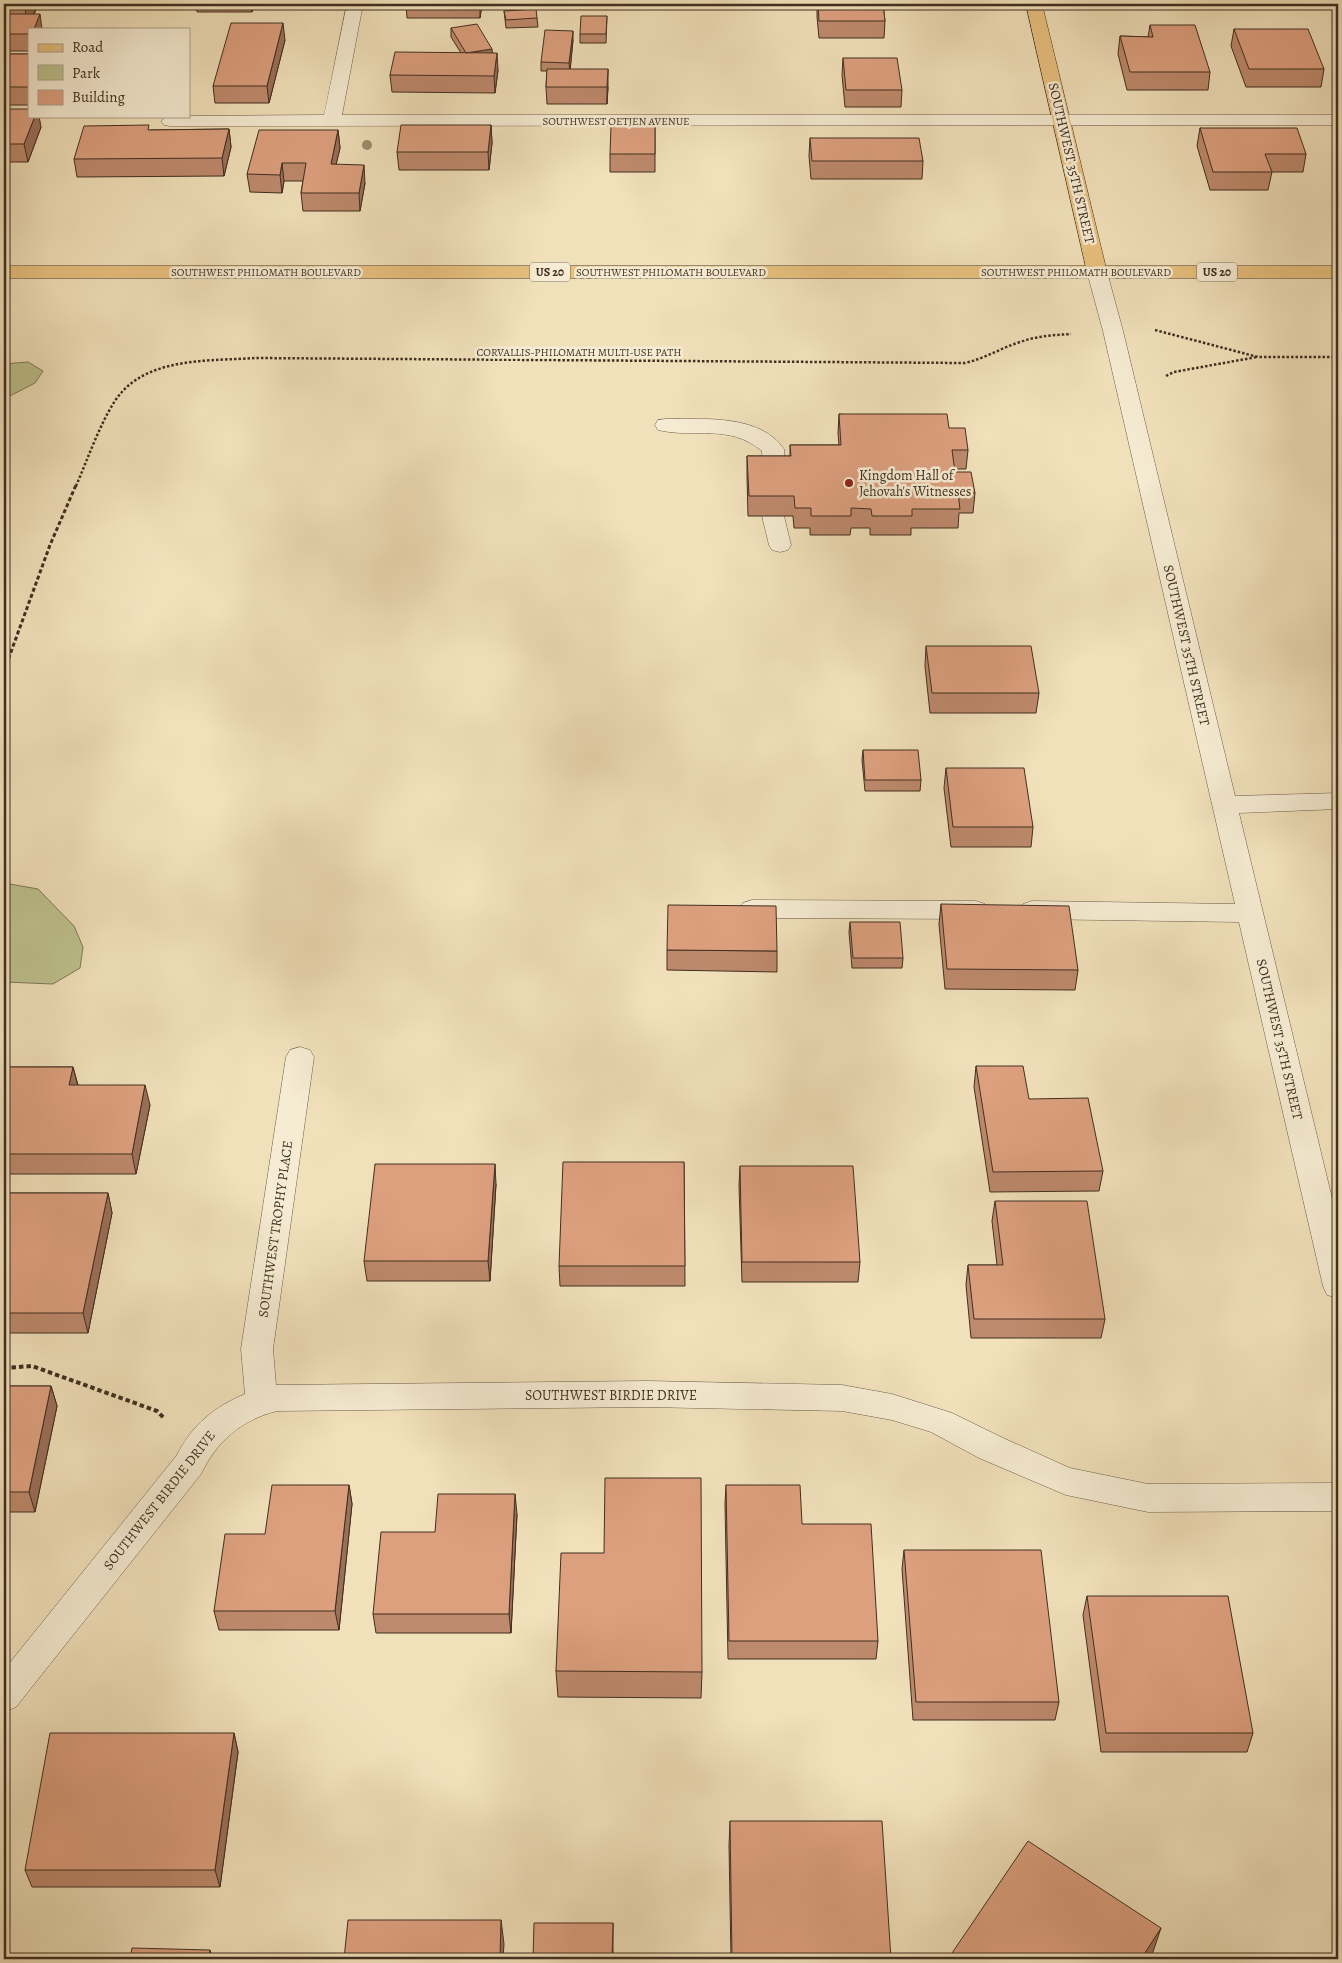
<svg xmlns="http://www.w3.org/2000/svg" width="1342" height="1963" font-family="Alegreya,serif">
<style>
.green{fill:#bdc28e;stroke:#7e7858}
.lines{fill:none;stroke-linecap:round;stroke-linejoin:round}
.minor-casing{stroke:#6c5c48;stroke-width:1}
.major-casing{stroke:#402f21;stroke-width:1}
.highway-casing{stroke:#402f21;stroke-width:1}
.path-far2{stroke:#402f21;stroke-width:2.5;stroke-dasharray:2.5 2;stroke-linecap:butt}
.path-far1{stroke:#402f21;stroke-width:3;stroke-dasharray:4 2.5;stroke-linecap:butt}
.path{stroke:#402f21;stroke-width:4;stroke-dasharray:4.5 3;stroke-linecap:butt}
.minor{fill:#f6ecd3;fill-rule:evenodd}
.major{fill:#e8c07e;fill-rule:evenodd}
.highway{fill:#e8c07e;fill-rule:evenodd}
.tree{fill:#9d8f72}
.wall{fill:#be8a6d;stroke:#402f21}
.shaded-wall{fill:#9b7059;stroke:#402f21}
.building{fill:#dda07f;stroke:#402f21}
.poi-dot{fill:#8f2418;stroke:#f6ecd3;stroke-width:2}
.labels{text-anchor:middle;stroke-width:5;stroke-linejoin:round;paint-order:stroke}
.far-street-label{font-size:11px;fill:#402f21;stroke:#f6ecd3}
.shield{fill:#f6ecd3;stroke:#776856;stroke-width:1}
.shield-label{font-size:12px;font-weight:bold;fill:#402f21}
.street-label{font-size:14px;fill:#402f21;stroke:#f6ecd3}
.poi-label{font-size:14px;fill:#402f21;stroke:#f6ecd3;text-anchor:start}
</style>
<rect width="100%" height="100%" fill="#f1e1bb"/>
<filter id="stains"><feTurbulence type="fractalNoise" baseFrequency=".004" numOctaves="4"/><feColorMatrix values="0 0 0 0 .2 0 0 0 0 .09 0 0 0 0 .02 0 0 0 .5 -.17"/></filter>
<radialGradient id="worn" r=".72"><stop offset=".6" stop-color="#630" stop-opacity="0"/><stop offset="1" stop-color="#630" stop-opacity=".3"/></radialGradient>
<path class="green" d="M28 362 43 371 35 383 4 399V364Z
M4 883 38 889 74 926 83 947 80 968 53 984 4 982Z"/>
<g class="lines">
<g class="minor-casing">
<path id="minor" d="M347 4H363L342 115H1338V125L170 126 164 125 161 121 167 116 324 115Z
M1097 266 1104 268 1107 272 1123 331 1235 796 1338 793V809L1239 813 1338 1223V1298L1327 1295 1323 1286 1239 922 1032 919 1023 916 1019 910 1023 904 1032 901 1235 904 1103 331 1087 272 1090 268Z
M666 419C703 419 760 414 784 449L785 476 782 481 774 483 766 481 763 476 762 451C728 423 697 439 658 430L655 425 658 420Z
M773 509 781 511 784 516 791 545 788 550 780 552 772 550 769 545 762 516 765 511Z
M752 900 976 901 985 904 989 910 985 916 976 919 752 918 743 915 739 909 743 903Z
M300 1047 310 1050 314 1057 273 1349 276 1385 647 1381 842 1385 892 1394 952 1413 1003 1438 1070 1468 1148 1484 1338 1483V1511L1148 1512 1066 1495 979 1458 931 1432 892 1420 842 1411 647 1407 277 1411C241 1420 217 1441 201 1474L16 1707 4 1712V1670L177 1455C192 1425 214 1407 245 1394L241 1349 286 1057 290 1050Z"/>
</g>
<g class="major-casing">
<path id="major" d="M1026 4H1042L1107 272 1104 276 1097 278 1090 276 1087 272Z"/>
</g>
<g class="highway-casing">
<path id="highway" d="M4 266H1338V278H4Z"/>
</g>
<path class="path-far2" d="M1155 330 1258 357H1338
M1166 376 1174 372 1257 357
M76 486C87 461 104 412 121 393 152 357 212 361 255 358L965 363C986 358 1001 348 1020 342 1037 336 1054 335 1071 334"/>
<path class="path-far1" d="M4 671 50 545 76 485"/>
<path class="path" d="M4 1368 32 1366 157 1411 165 1419"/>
<use href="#minor" class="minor"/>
<use href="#major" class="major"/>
<use href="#highway" class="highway"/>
</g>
<circle class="tree" cx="367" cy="145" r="5"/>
<path class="wall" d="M4 4H38L29 29V51H6L4 54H29V105H4Z
M196 4H255L252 12H197Z
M406 4H482L480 18H407Z
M817 4H883L885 21 884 38H819L817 17Z
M504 11 537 18 538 27 506 28Z
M607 16 606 43H580V34Z
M1150 25 1210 72 1208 90H1127L1118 54 1120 36 1148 37Z
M451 28 492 53 498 70 495 93 392 92 390 75 461 53 451 37Z
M1234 29 1324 69 1321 87H1246L1231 46Z
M285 40 269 103H215L213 86Z
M573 40 570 69 608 87 607 104H547L546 87 547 71H541V62Z
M843 58 902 90 901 107H845L842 75Z
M4 109 41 127 28 162H4Z
M491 125 492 143 489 170H399L397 152Z
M655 126V172H610V154Z
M1200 128 1306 154 1303 172H1272L1268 190H1210L1197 146Z
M229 129 231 147 224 176 77 177 74 159 150 130Z
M338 130 340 148 336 164 365 183 360 211H303L301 193 303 181H284L282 193 250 192 247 174Z
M810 138 923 161 922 179H811L809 156Z
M839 414 949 428 968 450 966 469H954L955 472 975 493 973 513H959L958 528H911V535H870V528H851L850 535H810V528H794L793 516H748L747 476V456H790V445H839L838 433Z
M926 646 1039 693 1036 713H930L925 666Z
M863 750 921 780 920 791H865L862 760Z
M946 768 1033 827 1031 847H951L944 788Z
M941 904 1078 970 1075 990 945 989 939 924Z
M850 922 903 958 902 968H852L849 932Z
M667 950 777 951V972L667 970Z
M976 1066 1103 1171 1099 1191 990 1192 974 1087Z
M4 1067H73L78 1085 150 1105 136 1174H4Z
M684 1162 685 1286H560L559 1266Z
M740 1166 860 1262 858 1282H742L739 1186Z
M496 1184 490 1281H367L364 1261Z
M4 1193H108L112 1213 88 1333H4Z
M995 1201 1105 1319 1101 1338H971L966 1285 968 1265H997L992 1221Z
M4 1386H51L57 1406 35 1512H4Z
M349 1485 352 1504 339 1630H219L214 1611 265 1534Z
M726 1485 802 1524 878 1641 876 1659H728L725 1504Z
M517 1514 511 1633H376L373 1614 435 1532Z
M904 1550 1059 1702 1055 1720H913L902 1569Z
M604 1553 702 1672 701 1698 558 1697 556 1671Z
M1087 1596 1253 1733 1247 1752H1101L1083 1615Z
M234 1733 238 1752 220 1887H32L25 1870Z
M730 1821 891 1959H731L729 1846Z"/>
<path class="shaded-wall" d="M27 4H38L28 26 25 9Z
M251 4H255L252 12Z
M480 4H482L480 18Z
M40 14 42 29H34Z
M283 23 285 40 269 103 267 86Z
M573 31V40L570 72 569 63Z
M4 40 6 51 4 56Z
M492 49 493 58 466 53Z
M497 53 498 70 495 93 494 76Z
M608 69V87L607 104V87Z
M35 116H39L41 127 28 162 24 144Z
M491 125 492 143 489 170 488 152Z
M229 129 231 147 224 176 222 158Z
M338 130 340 148 332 182 331 164Z
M282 163 284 181 282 193 280 175Z
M364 165 365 183 360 211 359 193Z
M73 1067 78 1087 69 1085Z
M145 1085 150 1105 136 1174 132 1154Z
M495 1164 496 1184 490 1281 488 1261Z
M108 1193 112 1213 88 1333 83 1313Z
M51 1386 57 1406 35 1512 29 1492Z
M349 1485 352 1504 339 1630 335 1611Z
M515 1494 517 1514 511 1633 509 1614Z
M234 1733 238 1752 220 1887 215 1870Z
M501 1920 504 1944 503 1959H500Z
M613 1923V1959H612Z
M1161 1928 1153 1952 1149 1959H1141Z
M210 1950 213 1959H209Z"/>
<path class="building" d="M4 4H27L25 9H4Z
M818 4H883L885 21H819Z
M536 9 537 18 506 20 504 11Z
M4 14H40L34 29H29V34H4Z
M581 16H607L606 34H580Z
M231 23H283L267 86H213Z
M477 24 492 49 466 53 451 28Z
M1150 25H1195L1210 72H1130L1120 36 1153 37Z
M1234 29H1308L1324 69H1249Z
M545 30 573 31 569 63 541 62Z
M395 52 497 53 494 76 390 75Z
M4 54H29V87H4Z
M843 58H897L902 90H846Z
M547 69H608L607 87H546Z
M4 109H29V116H35L24 144H4Z
M149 125 148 130 229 129 222 158 74 159 84 126Z
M401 125H491L488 152H397Z
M611 126H655V154H610Z
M1200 128H1297L1306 154H1265L1272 172H1213Z
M259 130H338L331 164 364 165 359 193H301L306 163H282L280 175 247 174Z
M810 138H919L923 161H812Z
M839 414H947L949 428H965L968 450H952L955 472H971L975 493H958L960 509H912V516H872L871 509 851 508V516H811V508H795L794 496H749L747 456H791L790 445H841Z
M926 646H1031L1039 693H932Z
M863 750H918L921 780H865Z
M946 768H1024L1033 827H953Z
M941 904 1069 906 1078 970 947 969Z
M668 905 776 906 777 951 667 950Z
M850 922H900L903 958H853Z
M976 1066H1023L1029 1099 1088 1098 1103 1171 993 1172Z
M4 1067H73L69 1085H145L132 1154H4Z
M563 1162H684L685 1266H559Z
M375 1164H495L488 1261H364Z
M740 1166H853L860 1262H742Z
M4 1193H108L83 1313H4Z
M995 1201H1087L1105 1319H974L968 1265H1003Z
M4 1386H51L29 1492H4Z
M605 1478H701L702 1672 556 1671 561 1553H604Z
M272 1485H349L335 1611H214L225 1534H265Z
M726 1485H800L802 1524H871L878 1641H729Z
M438 1494H515L509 1614H373L381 1532H435Z
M904 1550H1041L1059 1702H916Z
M1087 1596H1228L1253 1733H1106Z
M50 1733H234L215 1870H25Z
M730 1821H882L891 1959H732Z
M1028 1841 1161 1928 1141 1959H948Z
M348 1920H501L500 1959H344Z
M534 1923H613L612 1959H533Z
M132 1948 210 1950 209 1959H130Z"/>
<circle class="poi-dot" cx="849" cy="483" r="5"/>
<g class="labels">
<g class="far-street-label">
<text x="616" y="125">SOUTHWEST OETJEN AVENUE</text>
<text x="266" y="276">SOUTHWEST PHILOMATH BOULEVARD</text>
<text x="671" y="276">SOUTHWEST PHILOMATH BOULEVARD</text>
<text x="1076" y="276">SOUTHWEST PHILOMATH BOULEVARD</text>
<text x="579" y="356">CORVALLIS-PHILOMATH MULTI-USE PATH</text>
</g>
<g class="shield">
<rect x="530" y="262.5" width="40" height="19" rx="4"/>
<rect x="1197" y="262.5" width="40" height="19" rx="4"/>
</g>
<g class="shield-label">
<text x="550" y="276">US 20</text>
<text x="1217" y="276">US 20</text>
</g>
<g class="street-label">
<text transform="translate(1072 163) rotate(77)" y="5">SOUTHWEST 35TH STREET</text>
<text transform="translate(1187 645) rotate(77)" y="5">SOUTHWEST 35TH STREET</text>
<text transform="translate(1280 1039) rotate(77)" y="5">SOUTHWEST 35TH STREET</text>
<text transform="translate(275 1229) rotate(-82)" y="5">SOUTHWEST TROPHY PLACE</text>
<text x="611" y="1400">SOUTHWEST BIRDIE DRIVE</text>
<text transform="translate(159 1500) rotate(-52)" y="5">SOUTHWEST BIRDIE DRIVE</text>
</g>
<g class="poi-label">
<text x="859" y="480">Kingdom Hall of<tspan x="859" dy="16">Jehovah's Witnesses</tspan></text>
</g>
</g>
<rect width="1342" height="1963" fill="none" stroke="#f1e1bb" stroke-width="20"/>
<rect x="5" y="5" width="1332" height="1953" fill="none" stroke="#402f21" stroke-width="2.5"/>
<rect x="10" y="10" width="1322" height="1943" fill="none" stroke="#402f21"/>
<rect x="28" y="28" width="162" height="90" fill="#f6ecd3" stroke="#ada08c"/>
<rect x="38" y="44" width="25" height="8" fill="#e8c07e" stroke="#ada08c"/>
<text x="72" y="52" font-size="15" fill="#402f21">Road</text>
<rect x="38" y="65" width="25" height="15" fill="#bdc28e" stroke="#ada08c"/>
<text x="72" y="78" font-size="15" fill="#402f21">Park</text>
<rect x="38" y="90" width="25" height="15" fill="#dda07f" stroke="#ada08c"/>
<text x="72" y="102" font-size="15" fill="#402f21">Building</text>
<rect width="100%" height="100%" filter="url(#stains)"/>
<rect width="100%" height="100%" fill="url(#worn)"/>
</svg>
